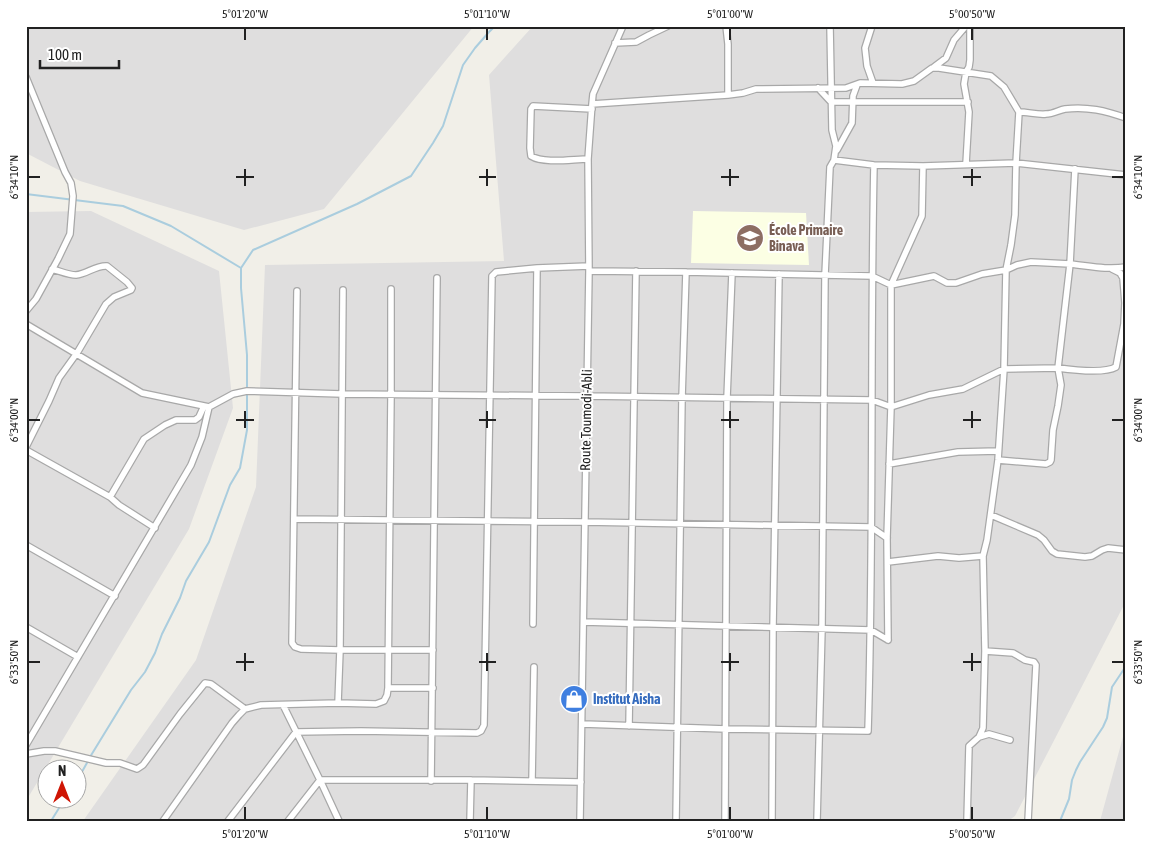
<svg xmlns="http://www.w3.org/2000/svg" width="1152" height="847" font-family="'Asap Condensed',sans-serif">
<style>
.residential{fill:#dfdede}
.education{fill:#fcffe4}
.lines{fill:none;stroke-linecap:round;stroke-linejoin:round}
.stream{stroke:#aacdde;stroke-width:2}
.minor-casing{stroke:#a8a8a8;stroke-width:8}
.minor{stroke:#fff;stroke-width:5.5}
.ticks{fill:none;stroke:#212121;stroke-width:2}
.labels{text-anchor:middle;stroke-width:4;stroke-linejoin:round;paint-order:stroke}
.education-label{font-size:14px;font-weight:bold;fill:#785e54;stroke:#fff;text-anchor:start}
.street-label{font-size:14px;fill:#212121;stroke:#fff}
.shop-label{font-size:14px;font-weight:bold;fill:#366cbe;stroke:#fff;text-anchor:start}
.neatline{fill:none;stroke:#212121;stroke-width:2}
.ticks-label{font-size:12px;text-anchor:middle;fill:#212121}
</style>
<rect width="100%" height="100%" fill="#f1efe8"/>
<path class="residential" d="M26 26H474L324 209 244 230 80 181 26 153Z
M533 26H1126V601L1015 816 1008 821H83L196 660 256 487 265 265 504 261 489 75Z
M91 211 219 271 233 408 189 529 26 801V212Z
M1126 726V821H1100Z"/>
<path class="education" d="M693 211 806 213 809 265 691 263Z"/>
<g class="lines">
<path class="stream" d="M26 194 123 206 171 226 241 268
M247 389V355L241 288V268L253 250 357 204 411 176 433 143 443 126 463 65 475 48 489 32 495 26
M90 757 131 690 145 672 155 653 162 634 180 598 186 581 209 542 230 485 240 468 247 430V393
M78 779 88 761
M51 821 64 800
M1060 821 1069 799 1072 780 1076 770 1080 762 1103 727 1107 718 1112 687 1126 666"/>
<g class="minor-casing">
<path id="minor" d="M726 26 728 44V95
M872 26 865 48 867 66 873 83
M615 43 636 42 649 35 668 26
M934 67 946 58 954 40 966 26
M26 77 65 172 71 183 73 196 70 234 58 259 36 299 26 311
M818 88 831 102H968
M592 104 728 95 743 93 756 89 846 88 860 83 902 84 914 81 932 68H939L991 76 1004 87 1019 112 1016 163 923 166 874 165 834 160 836 146 832 130 830 26
M1019 112C1028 112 1038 115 1046 114 1053 114 1059 110 1065 109 1087 106 1106 111 1126 118
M837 150 852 123 853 96 857 85
M588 159C573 159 544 164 531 156L530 148 531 109 533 106 592 109
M966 164 969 112 964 84 966 72 969 67 970 60V26
M1075 169 1070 264C1090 266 1106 270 1126 267
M297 291 292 643 295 647 301 649 340 650H433
M26 324 142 393 209 407 233 394 247 391 342 394 586 396 872 400 891 407 929 395 963 389 1004 369 1058 368 1070 264 1031 262 1017 265 1006 270 982 274 956 283H947L934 276 891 285 872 276 686 272 589 271
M26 447 49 401 59 378 77 353 106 304 114 297 131 290 132 288 127 282 107 266C96 265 87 274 76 275 68 275 60 271 52 269
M26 450 110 497 119 505 155 528
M998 460 1046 464 1050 462 1051 460 1053 430 1058 406 1061 385 1058 368C1073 370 1104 374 1116 367L1124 324 1125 303 1123 278 1120 273 1112 269
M889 464 958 452 998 451
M110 497 144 439 165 425 176 420H195L199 417 204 406
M991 515 1038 535 1044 540 1052 551 1057 554 1085 557 1092 556 1102 550 1108 548 1126 550
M294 519 585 522 871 527 887 538
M26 545 115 596
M888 562 938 556 959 558 983 556
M584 622 871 630 888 640
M533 624 537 268
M26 627 78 657
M888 640 887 538 891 407V285L922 216 923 166
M985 651 1013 653 1025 660 1034 662 1036 665 1028 821
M388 688H433
M338 703 340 650 343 290
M283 705 320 780 339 821
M583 724 726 729 868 731C874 542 870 353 874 165
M629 726 636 271
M979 737 989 734 1010 740
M26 745 191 465 202 437 209 407
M26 754 44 751H55L106 763H120L137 769 143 765 180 714 205 683 211 684 245 709
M431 781 437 278
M532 781 534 667
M163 821 232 723 239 715 245 709 261 705 338 703 376 704 384 701 387 695 388 688 391 395V289
M228 821 296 732 361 731 477 733 481 731 484 725 492 276 496 272 537 268 589 266
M288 821 320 780H471L581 782
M470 821 471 780
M580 821 589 271 588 159 592 104 593 94 623 26
M676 821 682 398 686 272
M725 821 727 398 732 273
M772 821 773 628 779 274
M817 821 822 628 825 275 830 167 834 160
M967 821 969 746 979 737 983 728 985 651 983 556 987 540 998 460 1004 369 1006 270 1011 245 1015 215 1016 163 1126 175"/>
</g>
<use href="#minor" class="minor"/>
</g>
<path class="ticks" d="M245 28V40M487 28V40M730 28V40M972 28V40M245 169V186M487 169V186M730 169V186M972 169V186M28 177H40M236 177H254M479 177H496M721 177H739M963 177H981M1112 177H1124M245 411V428M487 411V428M730 411V428M972 411V428M28 420H40M236 420H254M479 420H496M721 420H739M963 420H981M1112 420H1124M245 653V671M487 653V671M730 653V671M972 653V671M28 662H40M236 662H254M479 662H496M721 662H739M963 662H981M1112 662H1124M245 807V820M487 807V820M730 807V820M972 807V820"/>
<defs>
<g id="school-disc" transform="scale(1.4375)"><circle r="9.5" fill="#8d6e63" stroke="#fff"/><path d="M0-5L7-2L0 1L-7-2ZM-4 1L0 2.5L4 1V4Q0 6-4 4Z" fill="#fff"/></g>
<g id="shop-disc" transform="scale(1.4375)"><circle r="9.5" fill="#3f7fe0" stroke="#fff"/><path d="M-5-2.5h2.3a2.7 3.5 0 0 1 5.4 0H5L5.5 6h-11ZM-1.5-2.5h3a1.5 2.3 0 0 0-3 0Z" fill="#fff"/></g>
</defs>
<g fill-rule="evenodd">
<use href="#school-disc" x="750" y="238"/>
<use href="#shop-disc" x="574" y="699"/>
</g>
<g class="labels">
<g class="education-label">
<text x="769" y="235">École Primaire<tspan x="769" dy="16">Binava</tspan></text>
</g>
<g class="street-label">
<text transform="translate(586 420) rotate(-89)" y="5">Route Toumodi-Abli</text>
</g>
<g class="shop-label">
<text x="593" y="704">Institut Aisha</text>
</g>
</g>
<rect width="1152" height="847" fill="none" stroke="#ffffff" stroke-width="55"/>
<g transform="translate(62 784)"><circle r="24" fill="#ffffff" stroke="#a6a6a6"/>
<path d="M0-4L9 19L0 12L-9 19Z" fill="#cf1504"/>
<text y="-8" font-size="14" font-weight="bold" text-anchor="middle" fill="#212121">N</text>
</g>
<path d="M40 60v8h79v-8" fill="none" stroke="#212121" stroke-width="2.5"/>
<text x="48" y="60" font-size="15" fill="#212121" stroke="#ffffff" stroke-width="4" paint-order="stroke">100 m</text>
<rect x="28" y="28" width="1096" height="792" class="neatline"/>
<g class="ticks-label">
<text x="245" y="18">5°01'20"W</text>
<text x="487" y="18">5°01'10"W</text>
<text x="730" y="18">5°01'00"W</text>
<text x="972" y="18">5°00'50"W</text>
<text transform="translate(14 177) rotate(-90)" y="4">6°34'10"N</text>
<text transform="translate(1138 177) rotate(-90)" y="4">6°34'10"N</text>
<text transform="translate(14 420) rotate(-90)" y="4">6°34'00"N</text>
<text transform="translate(1138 420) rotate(-90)" y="4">6°34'00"N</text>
<text transform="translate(14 662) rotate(-90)" y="4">6°33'50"N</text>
<text transform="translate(1138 662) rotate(-90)" y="4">6°33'50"N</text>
<text x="245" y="838">5°01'20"W</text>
<text x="487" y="838">5°01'10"W</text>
<text x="730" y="838">5°01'00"W</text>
<text x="972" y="838">5°00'50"W</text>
</g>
</svg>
